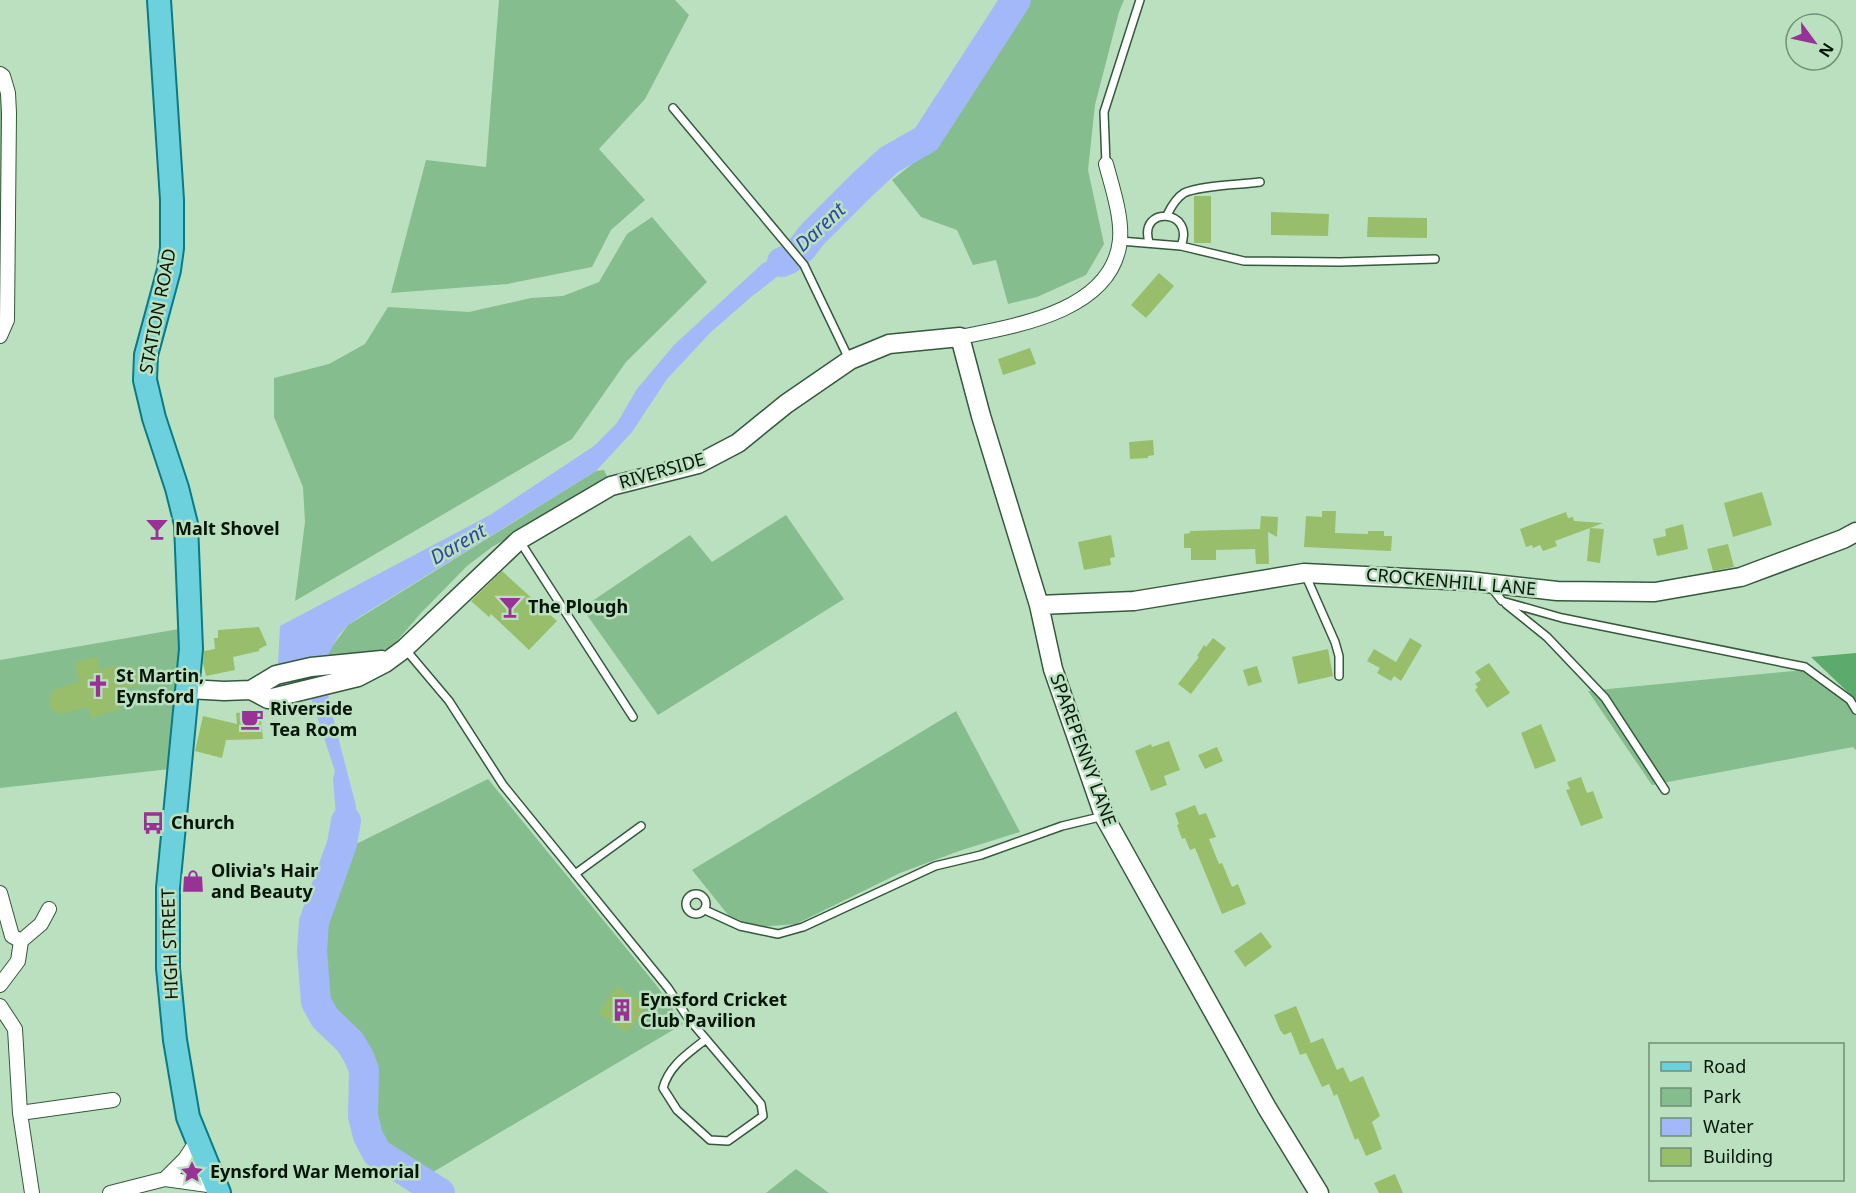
<svg xmlns="http://www.w3.org/2000/svg" width="1856" height="1193" font-family="'Noto Sans',sans-serif">
<style>
.green{fill:#85bd8e}
.forest{fill:#5daa6d}
.water{fill:#a2b8f8}
.lines{fill:none;stroke-linecap:round;stroke-linejoin:round}
.river{stroke:#a2b8f8;stroke-width:30}
.building{fill:#98be6c}
.service-casing{stroke:#36583c;stroke-width:10}
.minor-casing{stroke:#36583c;stroke-width:16}
.tertiary-casing{stroke:#36583c;stroke-width:21}
.primary-casing{stroke:#0a7b84;stroke-width:26}
.service{stroke:#fff;stroke-width:7}
.minor{stroke:#fff;stroke-width:14}
.tertiary{stroke:#fff;stroke-width:18}
.primary{stroke:#6dd1dd;stroke-width:22}
.labels{text-anchor:middle;stroke-width:5;stroke-linejoin:round;paint-order:stroke}
.street-label{font-size:18px;fill:#07150a;stroke:#bae0bf}
.poi-label{font-size:18px;font-weight:bold;fill:#07150a;stroke:#bae0bf;text-anchor:start}
.water-label{font-size:20px;font-style:italic;fill:#3146a0;stroke:#bae0bf}
</style>
<rect width="100%" height="100%" fill="#bae0bf"/>
<path class="green" d="M499 0H675L689 15 645 99 599 149 645 200 611 230 592 267 507 284 391 293 426 160 486 167Z
M1030 0H1124L1119 12 1095 105 1088 170 1104 244 1086 275 1037 297 1008 304 996 260 973 265 957 230 921 217 892 180 939 143 1019 10Z
M0 89 4 109 3 271 0 324Z
M652 217 707 282 626 362 572 439 295 601 305 522 303 487 274 417V378L329 364 365 344 388 307 469 312 531 298 563 296 599 282 627 234Z
M604 470 609 480 492 547 467 566 421 613 391 648 326 662 329 651 348 625 596 471Z
M786 515 844 599 658 715 582 608 690 535 712 562Z
M179 629 178 694 170 769 0 788V660Z
M1804 670 1848 702 1856 716V750L1853 747 1652 785 1588 691Z
M956 711 1020 832 959 851 900 873 796 924 759 927 729 916 692 870Z
M488 779 657 986 683 1024 423 1178 383 1151 369 1117 371 1070 357 1041 324 1002 320 956 324 921 331 884 354 845Z
M796 1169 829 1193H766Z"/>
<path class="forest" d="M1856 653V700L1811 657Z"/>
<path class="water" d="M808 229 817 241 798 264 787 269 751 297 710 333 667 379 632 432 596 471 361 616 348 625 339 635 326 658 329 702 356 806 354 833 347 865 326 856 337 828 333 779 335 771 308 689 284 685 266 691 265 674 278 664 280 626 490 515 594 446 617 423 637 389 674 345 762 264C770 259 782 256 788 251 796 245 802 237 808 229Z"/>
<g class="lines">
<path class="river" d="M782 262 789 259 802 248 812 235 863 184 889 160 926 139 1016 0
M346 821 342 844 314 922 312 951 316 1002 325 1018 350 1042 359 1057 364 1070 363 1116 368 1136 377 1153 440 1193"/>
</g>
<path class="building" d="M1194 196H1211V243H1194Z
M1271 212 1329 214 1328 236 1271 235Z
M1368 217 1427 218V238L1367 237Z
M1159 273 1174 286 1146 318 1131 305Z
M1030 348 1036 364 1003 375 998 359Z
M1153 440 1154 455 1148 456V458L1130 459 1129 442Z
M1762 492 1772 525 1733 537 1724 503Z
M1322 511H1336L1335 533 1368 534V531H1384V536H1392L1391 551 1304 547 1306 516 1322 517Z
M1566 512 1568 518 1573 517 1574 521 1603 523 1590 528 1604 529 1600 563 1587 561 1590 528 1555 541 1557 546 1543 551 1540 545 1533 548 1532 545 1526 547 1520 529Z
M1261 516 1278 517 1277 537 1268 532 1269 564H1256L1255 549 1216 550V560H1191V548H1184V534L1190 533V531L1260 529Z
M1683 524 1688 549 1657 556 1653 539 1666 536 1665 529Z
M1111 535 1115 557 1110 558 1111 565 1084 570 1078 542Z
M1728 544 1734 567 1713 571 1707 549Z
M502 571 557 621 529 650 491 614 489 617 471 601Z
M259 627 267 645 259 649V651L233 657 235 670 206 676 203 663 204 651 215 649 214 638H218V630Z
M1213 638 1226 648 1191 694 1178 684 1199 657 1197 656 1204 645 1206 647Z
M1410 638 1422 645 1401 681 1394 676 1391 681 1377 673 1380 668 1367 661 1374 649 1396 662Z
M1328 649 1333 676 1298 684 1292 657Z
M97 656 100 670 116 665 117 670 134 666 139 685 124 689 126 695 116 698 120 709 91 718 88 707 62 714 53 711 49 703 50 695 54 690 79 681 75 663Z
M1489 663 1510 693 1487 708 1475 690 1478 687 1475 684 1481 680 1475 672Z
M1257 666 1262 682 1248 686 1243 670Z
M260 710 263 739 226 740 222 758 195 751 203 716 237 724 236 713Z
M1541 724 1556 761 1535 769 1521 733Z
M1169 741 1180 770 1164 776 1167 785 1151 791 1135 751 1151 744 1152 747Z
M1217 747 1223 761 1205 769 1198 755Z
M1581 777 1587 793 1593 791 1603 818 1581 826 1566 790 1570 789 1567 782Z
M1195 805 1199 815 1206 813 1216 837 1209 839 1219 864 1222 863 1232 887 1238 884 1246 904 1222 914 1195 848 1190 850 1185 838 1182 839 1177 825 1179 824 1175 813Z
M1261 932 1272 947 1245 967 1234 951Z
M617 986 647 1006 627 1033 598 1013Z
M1296 1006 1311 1043 1323 1038 1337 1070 1343 1067 1350 1082 1363 1076 1380 1116 1372 1122 1382 1149 1366 1156 1358 1138 1355 1140 1337 1094 1334 1096 1329 1084 1322 1087 1306 1053 1300 1055 1291 1032 1284 1035 1280 1030 1274 1015Z
M1395 1174 1403 1193H1379L1374 1183Z"/>
<g class="lines">
<g class="service-casing">
<path id="service" d="M673 108 804 265 849 359
M1106 164 1104 112 1140 0
M1167 215C1171 207 1176 198 1184 193 1201 185 1240 185 1260 182
M1120 241 1181 246 1244 261 1340 262 1435 259
M1149 242C1138 205 1196 209 1181 246
M519 540 633 717
M1305 574 1335 642 1339 656V676
M1491 587 1502 601 1562 618 1805 667 1850 700 1856 710
M1506 604 1547 637 1605 698 1665 790
M406 650 449 701 503 785 668 988 688 1018 761 1104 763 1116 728 1141 710 1140 677 1110 663 1088C669 1065 689 1053 706 1039
M575 874 641 826
M686 904a10 10 0 1 1 20 0a10 10 0 1 1-20 0Z
M705 910 740 926 778 934 803 927 935 866 981 855 1062 826 1104 816"/>
</g>
<g class="minor-casing">
<path id="minor" d="M0 74 3 76 8 93 9 113 7 320 0 336
M960 337C1016 326 1113 311 1120 240 1122 216 1112 187 1106 164
M0 893 12 936 21 941
M0 985 18 961 21 941 41 924 49 909
M0 1006 15 1029 20 1113 32 1193
M20 1113 113 1100
M165 1179 215 1186
M110 1193 165 1179 185 1159 197 1141"/>
</g>
<g class="tertiary-casing">
<path id="tertiary" d="M1039 605 1134 601 1304 573 1468 581 1557 591 1655 592 1741 577 1843 539 1856 532
M188 689 224 691 251 690 276 675 311 667 382 660
M251 690 268 699 358 677 385 663 404 649 519 540 611 486 698 464 738 443 786 404 850 360 889 344 960 337 981 416 1039 605 1053 669 1104 816 1267 1108 1319 1193"/>
</g>
<g class="primary-casing">
<path id="primary" d="M159 0 172 200V248L169 270 146 355 145 380 154 418 177 488 186 524 191 649 168 888V968L175 1040 188 1117 219 1193"/>
</g>
<use href="#service" class="service"/>
<use href="#minor" class="minor"/>
<use href="#tertiary" class="tertiary"/>
<use href="#primary" class="primary"/>
</g>
<defs>
<g id="bar-bare" transform="scale(1.8)"><path d="M-6-5H6L.8 .8V4.5H3.5V6h-7V4.5H-.8V.8Z" fill="#993296" stroke="#bae0bf" stroke-width="2.5" paint-order="stroke"/></g>
<g id="church-bare" transform="scale(1.8)"><path d="M-1.2-6h2.4v3.5h3.3v2.4h-3.3V6h-2.4V-.1h-3.3v-2.4h3.3Z" fill="#993296" stroke="#bae0bf" stroke-width="2.5" paint-order="stroke"/></g>
<g id="cafe-bare" transform="scale(1.8)"><path d="M-5.5-4.5H6V0H3Q3 3.5 0 3.5H-2.5Q-5.5 3.5-5.5 0ZM3-3.2v2h1.7v-2ZM-6 4.5H4V6H-6Z" fill="#993296" stroke="#bae0bf" stroke-width="2.5" paint-order="stroke"/></g>
<g id="bus-bare" transform="scale(1.8)"><path d="M-5-6H5V4H4V6H2V4H-2V6H-4V4H-5ZM-3.5-4V0h7V-4ZM-3.5 1.2v1.5H-2V1.2ZM2 1.2v1.5H3.5V1.2Z" fill="#993296" stroke="#bae0bf" stroke-width="2.5" paint-order="stroke"/></g>
<g id="shop-bare" transform="scale(1.8)"><path d="M-5-2.5h2.3a2.7 3.5 0 0 1 5.4 0H5L5.5 6h-11ZM-1.5-2.5h3a1.5 2.3 0 0 0-3 0Z" fill="#993296" stroke="#bae0bf" stroke-width="2.5" paint-order="stroke"/></g>
<g id="building-bare" transform="scale(1.8)"><path d="M-4-6H4V6H1V3H-1V6H-4ZM-2.5-4.3h1.7v1.8h-1.7ZM.8-4.3h1.7v1.8H.8ZM-2.5-1h1.7V.8h-1.7ZM.8-1h1.7V.8H.8Z" fill="#993296" stroke="#bae0bf" stroke-width="2.5" paint-order="stroke"/></g>
<g id="sight-bare" transform="scale(1.8)"><path d="M0-6L1.8-2.2L6-1.7L2.9 1.2L3.7 5.4L0 3.3L-3.7 5.4L-2.9 1.2L-6-1.7L-1.8-2.2Z" fill="#993296" stroke="#bae0bf" stroke-width="2.5" paint-order="stroke"/></g>
</defs>
<g fill-rule="evenodd">
<use href="#bar-bare" x="157" y="529"/>
<use href="#bar-bare" x="510" y="607"/>
<use href="#church-bare" x="98" y="686"/>
<use href="#cafe-bare" x="252" y="719"/>
<use href="#bus-bare" x="153" y="823"/>
<use href="#shop-bare" x="193" y="881"/>
<use href="#building-bare" x="622" y="1010"/>
<use href="#sight-bare" x="192" y="1172"/>
</g>
<g class="labels">
<g class="street-label">
<text transform="translate(158 311) rotate(-79)" y="6">STATION ROAD</text>
<text transform="translate(662 471) rotate(-16)" y="6">RIVERSIDE</text>
<text transform="translate(1451 582) rotate(5)" y="6">CROCKENHILL LANE</text>
<text transform="translate(1083 750) rotate(70)" y="6">SPAREPENNY LANE</text>
<text transform="translate(170 944) rotate(-92)" y="6">HIGH STREET</text>
</g>
<g class="poi-label">
<text x="175" y="535">Malt Shovel</text>
<text x="528" y="613">The Plough</text>
<text x="116" y="682">St Martin,<tspan x="116" dy="21">Eynsford</tspan></text>
<text x="270" y="715">Riverside<tspan x="270" dy="21">Tea Room</tspan></text>
<text x="171" y="829">Church</text>
<text x="211" y="877">Olivia's Hair<tspan x="211" dy="21">and Beauty</tspan></text>
<text x="640" y="1006">Eynsford Cricket<tspan x="640" dy="21">Club Pavilion</tspan></text>
<text x="210" y="1178">Eynsford War Memorial</text>
</g>
<g class="water-label">
<text transform="translate(820 227) rotate(-43)" y="7">Darent</text>
<text transform="translate(458 544) rotate(-30)" y="7">Darent</text>
</g>
</g>
<rect x="1649" y="1043" width="195" height="138" fill="#bae0bf" stroke="#728f77" stroke-width="1.5"/>
<rect x="1661" y="1062" width="30" height="9" fill="#6dd1dd" stroke="#728f77" stroke-width="1.5"/>
<text x="1703" y="1073" font-size="18" fill="#07150a">Road</text>
<rect x="1661" y="1088" width="30" height="18" fill="#85bd8e" stroke="#728f77" stroke-width="1.5"/>
<text x="1703" y="1103" font-size="18" fill="#07150a">Park</text>
<rect x="1661" y="1118" width="30" height="18" fill="#a2b8f8" stroke="#728f77" stroke-width="1.5"/>
<text x="1703" y="1133" font-size="18" fill="#07150a">Water</text>
<rect x="1661" y="1148" width="30" height="18" fill="#98be6c" stroke="#728f77" stroke-width="1.5"/>
<text x="1703" y="1163" font-size="18" fill="#07150a">Building</text>
<g transform="translate(1814 42) rotate(123)"><circle r="28" fill="#bae0bf" stroke="#728f77" stroke-width="1.5"/>
<path d="M0-4.5L10 22L0 15L-10 22Z" fill="#993296"/>
<text y="-9" font-size="16" font-weight="bold" text-anchor="middle" fill="#07150a">N</text>
</g>
</svg>
